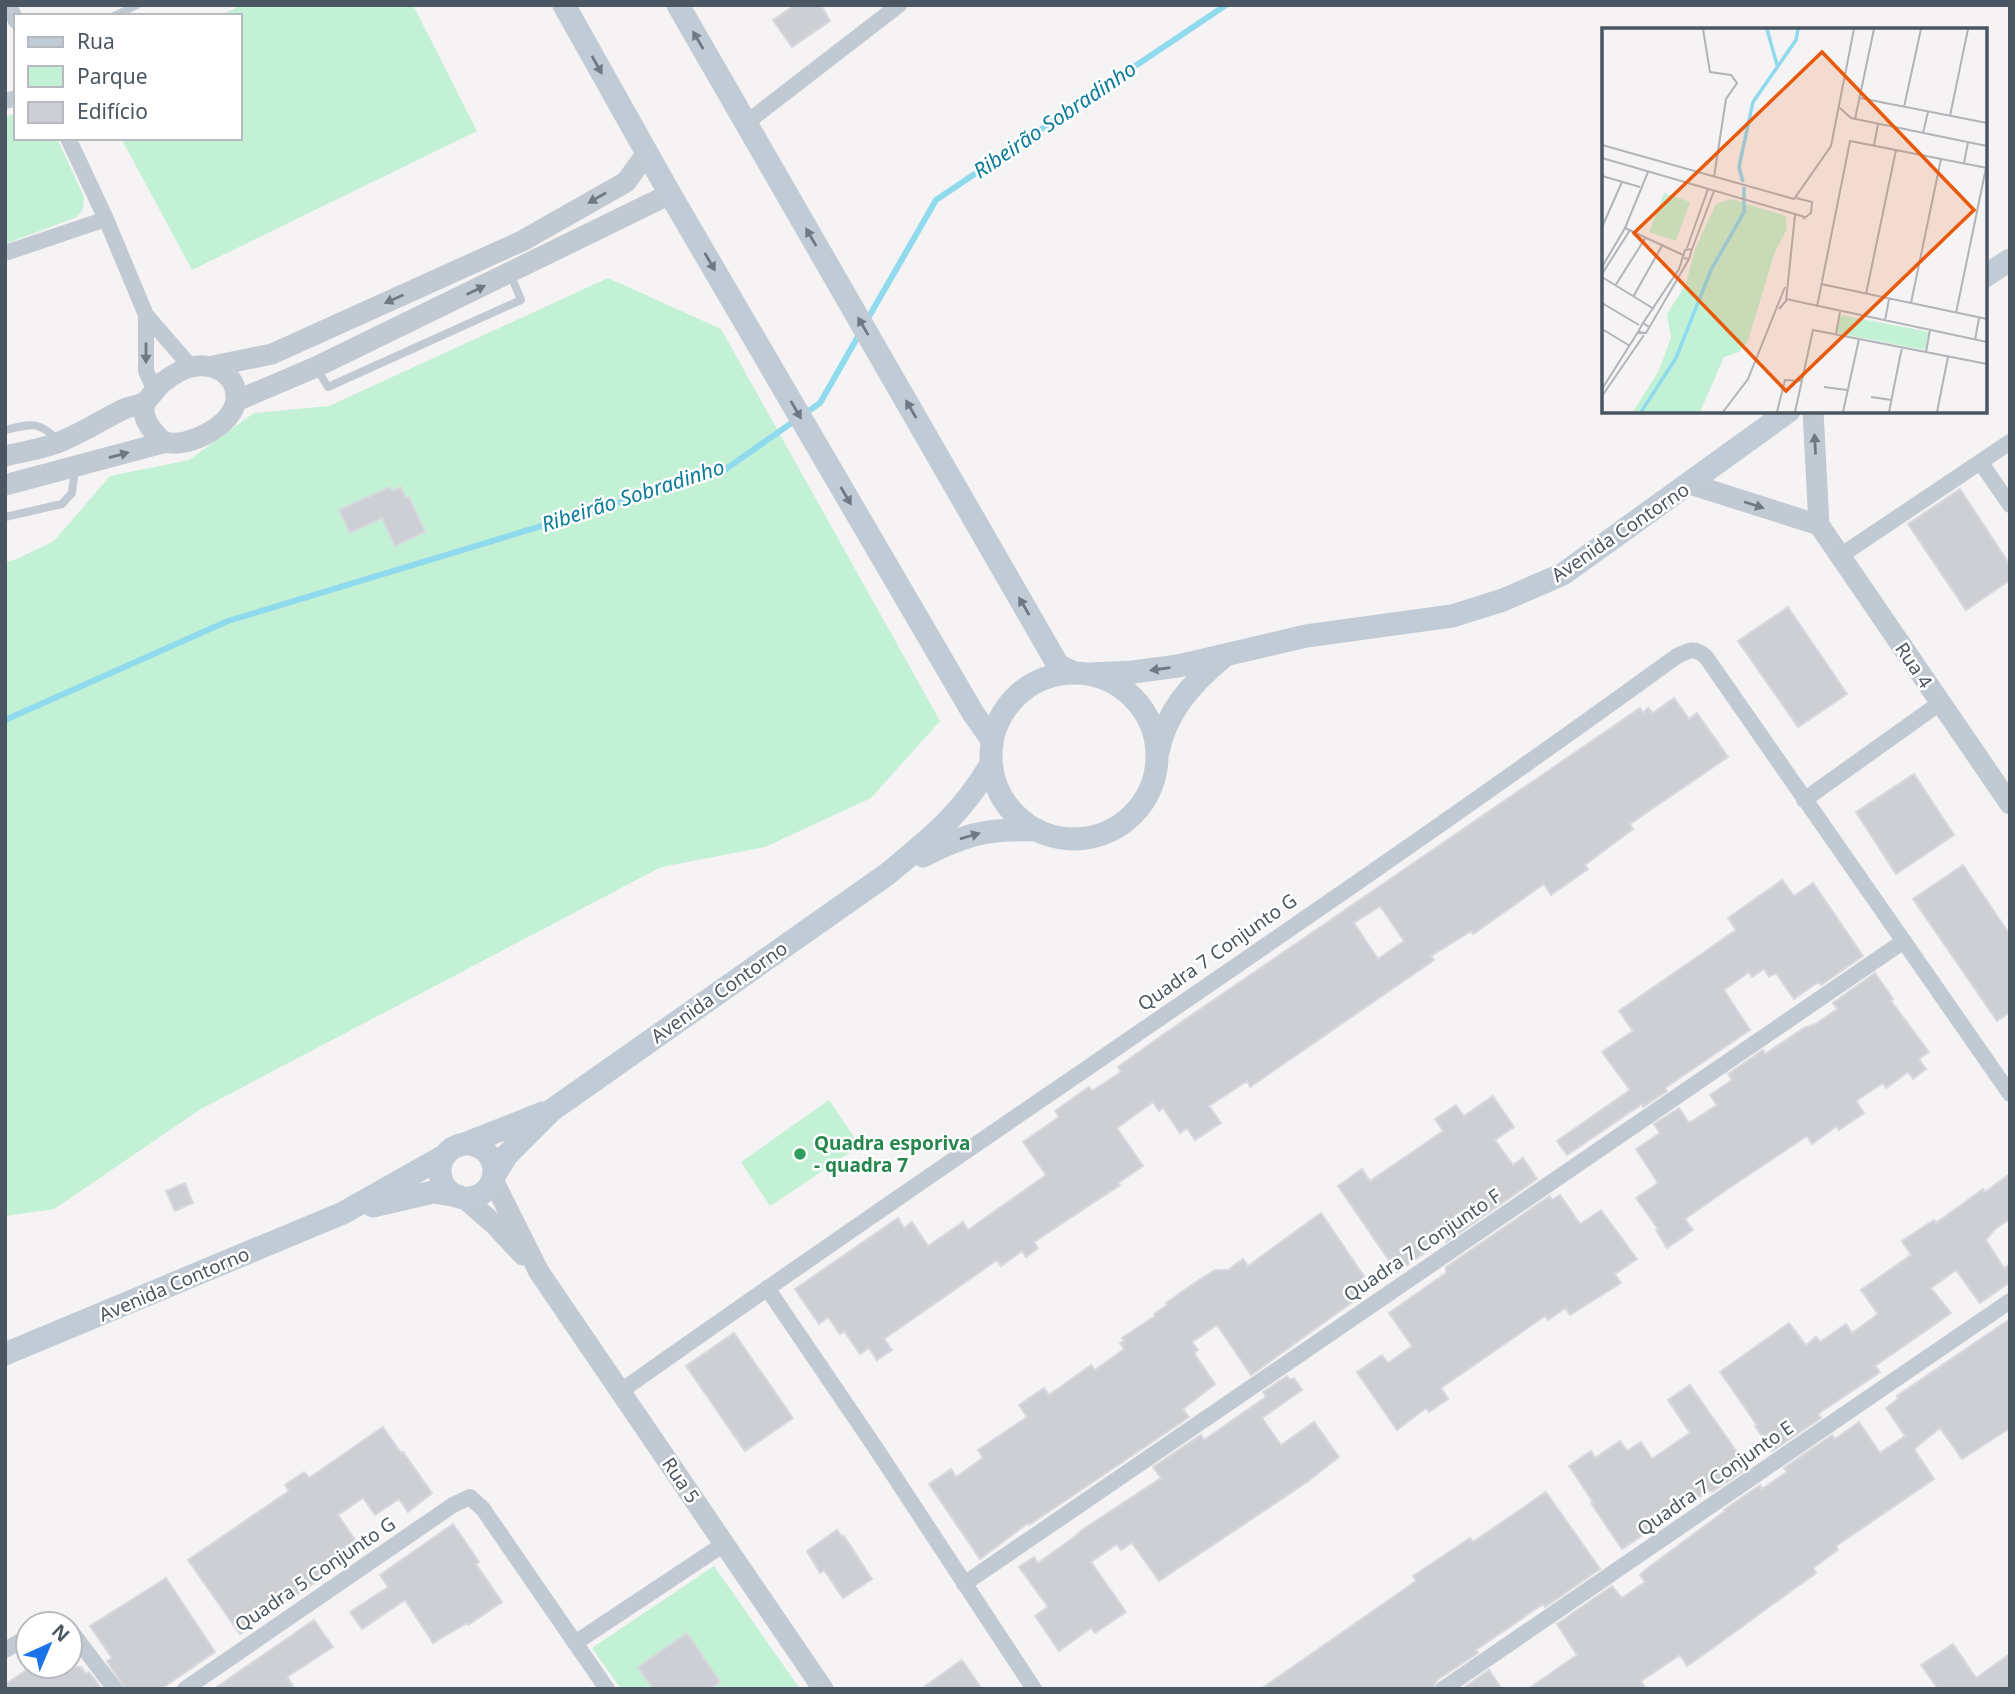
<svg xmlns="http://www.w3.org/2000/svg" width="2015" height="1694" font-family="'Noto Sans',sans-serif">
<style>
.green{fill:#c3f1d5}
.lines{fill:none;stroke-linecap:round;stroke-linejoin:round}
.stream{stroke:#90daee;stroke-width:6}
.building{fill:#cdcfd5;stroke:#d7d9de;stroke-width:2;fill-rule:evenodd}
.service{stroke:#c1cad2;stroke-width:8}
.minor{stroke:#c1cad2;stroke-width:16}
.tertiary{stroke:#c1cad2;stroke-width:21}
.secondary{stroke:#c1cbd6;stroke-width:23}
.oneway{fill:#6e7984}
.oneway2{fill:#6e7983}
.leisure-dot{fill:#2e9e5b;stroke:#fff;stroke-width:2.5}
.labels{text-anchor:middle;stroke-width:5;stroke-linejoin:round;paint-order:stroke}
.street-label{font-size:19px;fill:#4a5661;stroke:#fff}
.leisure-label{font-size:19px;font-weight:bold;fill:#27864d;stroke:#fff;text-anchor:start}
.water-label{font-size:21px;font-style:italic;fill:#0c7c9b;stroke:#fff}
.inset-river{fill:none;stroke:#90daee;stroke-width:3.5}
.inset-road{fill:none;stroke:#b1b4b9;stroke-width:2}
.view{fill:#e8590c;fill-opacity:0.15;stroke:#e8590c;stroke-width:3.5}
.inset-edge{fill:none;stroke:#4a5661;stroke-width:3.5}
</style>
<rect width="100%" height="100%" fill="#f5f3f3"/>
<path class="green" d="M242 5H413L477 131 192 270 121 138H240V16H219Z
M16 113V138H57L84 197 83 209 77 217 5 244V117Z
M608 278 721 329 940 721 871 798 765 847 661 867 201 1109 54 1209 5 1216V562L17 559 54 541 110 476 189 460 254 413 329 406Z
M829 1100 860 1146 770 1206 741 1162Z
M714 1566 800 1689H621L592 1648Z"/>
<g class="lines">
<path class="stream" d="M867 320 936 200 1226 5
M5 720 228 621 723 471 820 403 860 333"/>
</g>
<path class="building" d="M795 5H821L830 21 792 47 773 20Z
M390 487 392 491 401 487 406 498 409 497 425 532 395 546 382 518 350 533 339 510Z
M1960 489 2010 565V580L1966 610 1908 524Z
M1788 607 1847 694 1798 727 1738 641Z
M1674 698 1689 719 1697 713 1728 757 1630 824 1633 829 1585 865 1588 869 1551 895 1544 884 1473 934 1471 931 1431 956 1434 960 1250 1087 1247 1081 1209 1106 1221 1123 1195 1140 1187 1128 1180 1133 1163 1108 1159 1111 1153 1102 1117 1128 1143 1166 1118 1183 1120 1185 1034 1242 1038 1248 1026 1257 1022 1251 1001 1266 997 1260 884 1339 892 1350 877 1360 869 1348 860 1354 844 1331 840 1334 828 1317 819 1324 795 1289 898 1218 904 1228 912 1222 928 1246 963 1222 968 1230 1046 1175 1023 1142 1059 1117 1055 1111 1089 1087 1092 1091 1121 1072 1118 1067 1161 1036 1640 708 1643 713 1648 708 1653 713ZM1380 906 1404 941 1378 959 1354 923Z
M1914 774 1954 835 1896 874 1856 812Z
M1963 865 2010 935V1012L1997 1021 1913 899Z
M1782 880 1794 896 1813 883 1863 956 1821 985 1818 982 1794 999 1776 973 1769 977 1764 969 1752 977 1749 972 1724 990 1750 1030 1665 1088 1667 1091 1643 1107 1642 1104 1567 1155 1557 1141 1630 1090 1602 1052 1633 1031 1619 1011 1736 930 1728 918Z
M1875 973 1893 999 1891 1001 1929 1052 1919 1059 1926 1069 1913 1079 1908 1072 1886 1088 1883 1083 1856 1101 1864 1113 1839 1130 1837 1126 1812 1144 1807 1136 1732 1186 1685 1219 1693 1230 1667 1248 1656 1230 1658 1229 1636 1198 1658 1183 1636 1149 1660 1133 1654 1124 1679 1108 1689 1123 1717 1105 1710 1095 1732 1080 1728 1074 1763 1050 1765 1054 1804 1028 1816 1024 1837 1009 1833 1003Z
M1493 1096 1514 1127 1495 1140 1513 1165 1523 1158 1537 1179 1446 1242V1238L1397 1272 1338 1186 1362 1169 1370 1181 1443 1131 1435 1119 1456 1105 1464 1116Z
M2010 1174V1219L1995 1229 1986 1240 2004 1268 2010 1264V1282L1980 1303 1956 1270 1931 1288 1951 1313 1875 1366 1880 1372 1818 1414 1821 1418 1772 1451 1755 1426 1757 1425 1720 1372 1789 1323 1806 1345 1816 1337 1820 1342 1846 1324 1852 1333 1878 1314 1861 1290 1911 1255 1902 1241 1934 1220 1936 1223 1983 1189 1985 1192Z
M185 1183 193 1203 175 1211 166 1191Z
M1560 1195 1580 1224 1601 1210 1637 1259 1615 1274 1621 1283 1570 1315 1565 1308 1548 1320 1545 1316 1441 1388 1448 1399 1429 1412 1426 1408 1397 1430 1357 1372 1382 1355 1388 1363 1412 1346 1389 1313 1446 1273V1267L1550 1196 1552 1200Z
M1321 1213 1372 1288 1251 1375 1217 1325 1192 1342 1198 1350 1194 1353 1215 1384 1183 1409 1189 1417 1029 1525 1028 1523 980 1559 929 1484 951 1469 956 1477 983 1458 978 1450 1027 1417 1019 1405 1044 1388 1049 1395 1091 1365 1095 1370 1124 1349 1120 1343 1124 1341 1122 1338 1155 1316 1154 1314 1167 1305 1166 1303 1190 1286 1215 1270H1228L1243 1259 1248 1266Z
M2010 1319V1428L1962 1459 1940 1428 1914 1449 1934 1479 1836 1546 1838 1550 1813 1568 1816 1573 1703 1655 1687 1666 1680 1655 1641 1681 1646 1689H1528L1577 1655 1557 1624 1612 1586 1622 1598 1645 1582 1640 1575 1645 1570 1725 1511 1724 1510 1760 1485 1762 1489 1787 1472 1784 1468 1832 1435 1835 1439 1859 1422 1880 1453 1905 1436 1886 1408 1898 1399 1897 1396Z
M734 1333 793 1418 745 1451 686 1366Z
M1287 1376 1290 1380 1294 1378 1302 1390 1262 1418 1281 1445 1314 1422 1339 1457 1307 1482 1159 1581 1132 1543 1121 1550 1117 1544 1091 1562 1126 1612 1095 1633 1091 1628 1059 1651 1035 1616 1048 1607 1019 1567 1034 1557 1038 1563 1073 1538 1082 1530 1161 1478 1153 1467 1201 1435 1204 1440 1224 1426 1266 1397 1263 1392Z
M1690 1385 1748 1468 1712 1492 1710 1490 1622 1549 1591 1503 1593 1502 1569 1466 1591 1451 1595 1458 1620 1441 1627 1451 1641 1442 1652 1459 1690 1433 1668 1400Z
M383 1427 401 1453 403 1452 432 1493 408 1512 399 1499 375 1515 363 1498 338 1515 362 1550 240 1634 188 1560 289 1491 285 1485 304 1472 309 1478Z
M1546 1492 1600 1569 1545 1607 1543 1604 1476 1650 1478 1653 1437 1680 1433 1689H1261L1416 1581 1413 1576 1470 1538 1473 1542Z
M453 1524 479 1562 476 1564 502 1602 468 1625 467 1623 433 1643 405 1600 362 1629 350 1612 388 1587 380 1575Z
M837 1530 842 1537 844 1536 872 1579 843 1598 824 1570 820 1573 807 1551Z
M166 1578 215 1652 161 1689H125L107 1661 112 1658 90 1626Z
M314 1620 333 1647 287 1677 295 1689H214Z
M687 1633 720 1682 710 1689H653L638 1667Z
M1953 1644 1976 1678 2010 1654V1689H1938L1921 1665Z
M962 1660 982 1689H921Z
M32 1666 81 1667 86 1674 89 1672 102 1689H5V1685Z
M1489 1670 1502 1689H1462Z"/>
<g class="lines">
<path class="service" d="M114 16 137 5
M317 369 328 387 521 300 510 273
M5 430C32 424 37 420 58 440
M5 517 62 504 72 493 75 468"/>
<path class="minor" d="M9 5 16 21
M5 101 16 98
M746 123 899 5
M68 138 106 219 146 315 191 367
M5 253 106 219
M146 315V371L154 389
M1981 463 2010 505
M1840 556 2010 442
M1804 800 1940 703
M767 1288 875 1447 1034 1689
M621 1391C971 1143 1330 908 1677 656 1689 650 1695 647 1706 657L2010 1094
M964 1584 1904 941
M70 1630 115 1689
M575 1643 724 1544
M5 1650 28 1637
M185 1689 453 1505 470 1497 483 1509 607 1689
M1443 1689 2010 1301"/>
<path class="tertiary" d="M213 366 272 354 522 241 626 182 647 153
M236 401 316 367 670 194
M1813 411 1819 525 2010 804
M5 456C24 451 45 449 62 441 84 432 103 419 124 409 130 406 139 406 145 402 151 397 156 388 163 382 171 376 181 369 191 367 212 362 237 373 236 398 236 424 188 449 165 442 159 439 154 432 150 427 144 418 143 412 145 402
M1690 484 1819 525
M5 485 166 442
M493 1180 539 1272 823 1689
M463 1197 494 1224 523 1255"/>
<path class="secondary" d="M564 5 670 194 973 713 992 740
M678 5 1058 665 1072 672
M1985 276 2010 260
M991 756a83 83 0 1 1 166 0a83 83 0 1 1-166 0Z
M1090 674 1133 672 1178 666 1306 636 1452 616 1503 600 1563 574 1789 411
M1158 752C1166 712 1191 684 1222 658
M923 856C965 834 989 828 1037 830
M467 1143 543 1113
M440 1171a27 27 0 1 1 54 0a27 27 0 1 1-54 0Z
M494 1176 507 1155 552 1110 886 875C931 838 961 815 991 764
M373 1206 433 1192 458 1196
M5 1354 343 1213 444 1156"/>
</g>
<defs><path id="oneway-solid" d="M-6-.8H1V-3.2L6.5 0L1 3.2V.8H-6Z" transform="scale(1.75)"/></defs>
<g class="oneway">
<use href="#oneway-solid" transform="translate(698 40) rotate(-120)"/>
<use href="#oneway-solid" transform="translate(597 65) rotate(61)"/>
<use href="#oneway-solid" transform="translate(811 237) rotate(-120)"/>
<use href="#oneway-solid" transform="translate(710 262) rotate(60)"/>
<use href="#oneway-solid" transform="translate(863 326) rotate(-120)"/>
<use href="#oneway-solid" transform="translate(911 409) rotate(-120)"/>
<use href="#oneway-solid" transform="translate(796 410) rotate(60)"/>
<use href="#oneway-solid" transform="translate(846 496) rotate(60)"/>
<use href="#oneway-solid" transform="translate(1024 606) rotate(-120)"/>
<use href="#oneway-solid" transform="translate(1160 669) rotate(172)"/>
<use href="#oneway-solid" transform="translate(970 836) rotate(-16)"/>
</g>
<g class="oneway2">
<use href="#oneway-solid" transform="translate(597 198) rotate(150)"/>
<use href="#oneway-solid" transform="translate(476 290) rotate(-26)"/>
<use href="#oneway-solid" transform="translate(394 299) rotate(156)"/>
<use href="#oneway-solid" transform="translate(146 353) rotate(90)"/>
<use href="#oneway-solid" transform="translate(1815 444) rotate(-93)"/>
<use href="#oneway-solid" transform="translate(119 455) rotate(-15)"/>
<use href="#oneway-solid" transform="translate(1754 505) rotate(18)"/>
</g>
<circle class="leisure-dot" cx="800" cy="1154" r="7"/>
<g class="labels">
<g class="street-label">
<text transform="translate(1620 532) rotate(-34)" y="7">Avenida Contorno</text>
<text transform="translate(1914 665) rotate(56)" y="7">Rua 4</text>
<text transform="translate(1217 952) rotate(-35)" y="7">Quadra 7 Conjunto G</text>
<text transform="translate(719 992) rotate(-35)" y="7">Avenida Contorno</text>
<text transform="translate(1422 1245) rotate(-34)" y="7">Quadra 7 Conjunto F</text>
<text transform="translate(174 1284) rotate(-23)" y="7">Avenida Contorno</text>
<text transform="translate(1715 1478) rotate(-35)" y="7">Quadra 7 Conjunto E</text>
<text transform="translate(681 1480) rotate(56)" y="7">Rua 5</text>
<text transform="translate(315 1574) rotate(-34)" y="7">Quadra 5 Conjunto G</text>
</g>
<g class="leisure-label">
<text x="814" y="1150">Quadra esporiva<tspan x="814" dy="22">- quadra 7</tspan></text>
</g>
<g class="water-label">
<text transform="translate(1055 120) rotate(-34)" y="7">Ribeirão Sobradinho</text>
<text transform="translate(633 496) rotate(-18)" y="7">Ribeirão Sobradinho</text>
</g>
</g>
<g transform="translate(1602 28)">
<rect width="385" height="385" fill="#f5f3f3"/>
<path d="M62 165 88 174 74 213 47 204ZM129 171 184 188 185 201 172 226 146 313 137 324 122 329 98 384H31L57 342 69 310 65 286 84 256 93 221 114 176ZM239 287 327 304 323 322 235 305Z" fill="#c3f1d5"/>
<path class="inset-river" d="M165 1 175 37M141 154 137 139 151 74 194 12 196 1M39 384 74 330 109 242 142 184V159"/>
<path class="inset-road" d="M101 1 108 44 129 47 135 55 124 71 112 149M258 70 385 95M302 79 319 1M238 80 249 90 385 118M348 88 366 1M253 91 272 1M321 105 326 84M0 117 192 171 229 118 252 1M272 117 276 96M0 130 203 189M362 135 366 114M0 148 38 159M194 170 210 174 209 185 201 191M0 199 20 154M23 200 81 227M85 220 106 161M90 221 112 163M0 239 23 200 46 144M0 246 28 202M0 249 52 281M219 256 385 291M13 258 44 209M264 266 294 122M31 269 61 216M184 271 385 314M0 275 37 297M309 275 339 131M215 279 248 113 385 140M177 281 184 273 193 187M354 285 384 140M283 293 287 271M41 295 77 241 83 222 90 221 87 231 82 230M47 299 41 295 36 304 44 305 87 231M0 301 28 318M234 306 238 284M373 312 377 290M324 324 328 302M222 359 245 362M0 361 36 304M0 368 42 307M269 369 290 372M121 384 146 351 183 259M175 384 183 352 200 353M193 384 211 302 385 336M241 384 257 311M287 384 300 319M335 384 346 329"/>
<path class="view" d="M220 24 372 182 184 363 32 205Z"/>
<rect width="385" height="385" class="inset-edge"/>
</g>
<rect width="2015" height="1694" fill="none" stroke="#4a5661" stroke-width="14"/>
<rect x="14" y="14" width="228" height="126" fill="#ffffff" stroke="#b7bbc0" stroke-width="2"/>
<rect x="28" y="37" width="35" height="10" fill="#c1cbd6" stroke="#b7bbc0" stroke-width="2"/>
<text x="77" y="49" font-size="21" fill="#4a5661">Rua</text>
<rect x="28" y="66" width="35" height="21" fill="#c3f1d5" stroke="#b7bbc0" stroke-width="2"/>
<text x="77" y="84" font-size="21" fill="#4a5661">Parque</text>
<rect x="28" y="102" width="35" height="21" fill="#cdcfd5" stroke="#b7bbc0" stroke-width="2"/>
<text x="77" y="119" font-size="21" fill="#4a5661">Edifício</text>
<g transform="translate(49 1645) rotate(44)"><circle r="33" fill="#ffffff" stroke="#b7bbc0" stroke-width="2"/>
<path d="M0-5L12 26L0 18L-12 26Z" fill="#1a73e8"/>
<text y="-10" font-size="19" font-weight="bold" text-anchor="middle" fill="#4a5661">N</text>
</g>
</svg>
